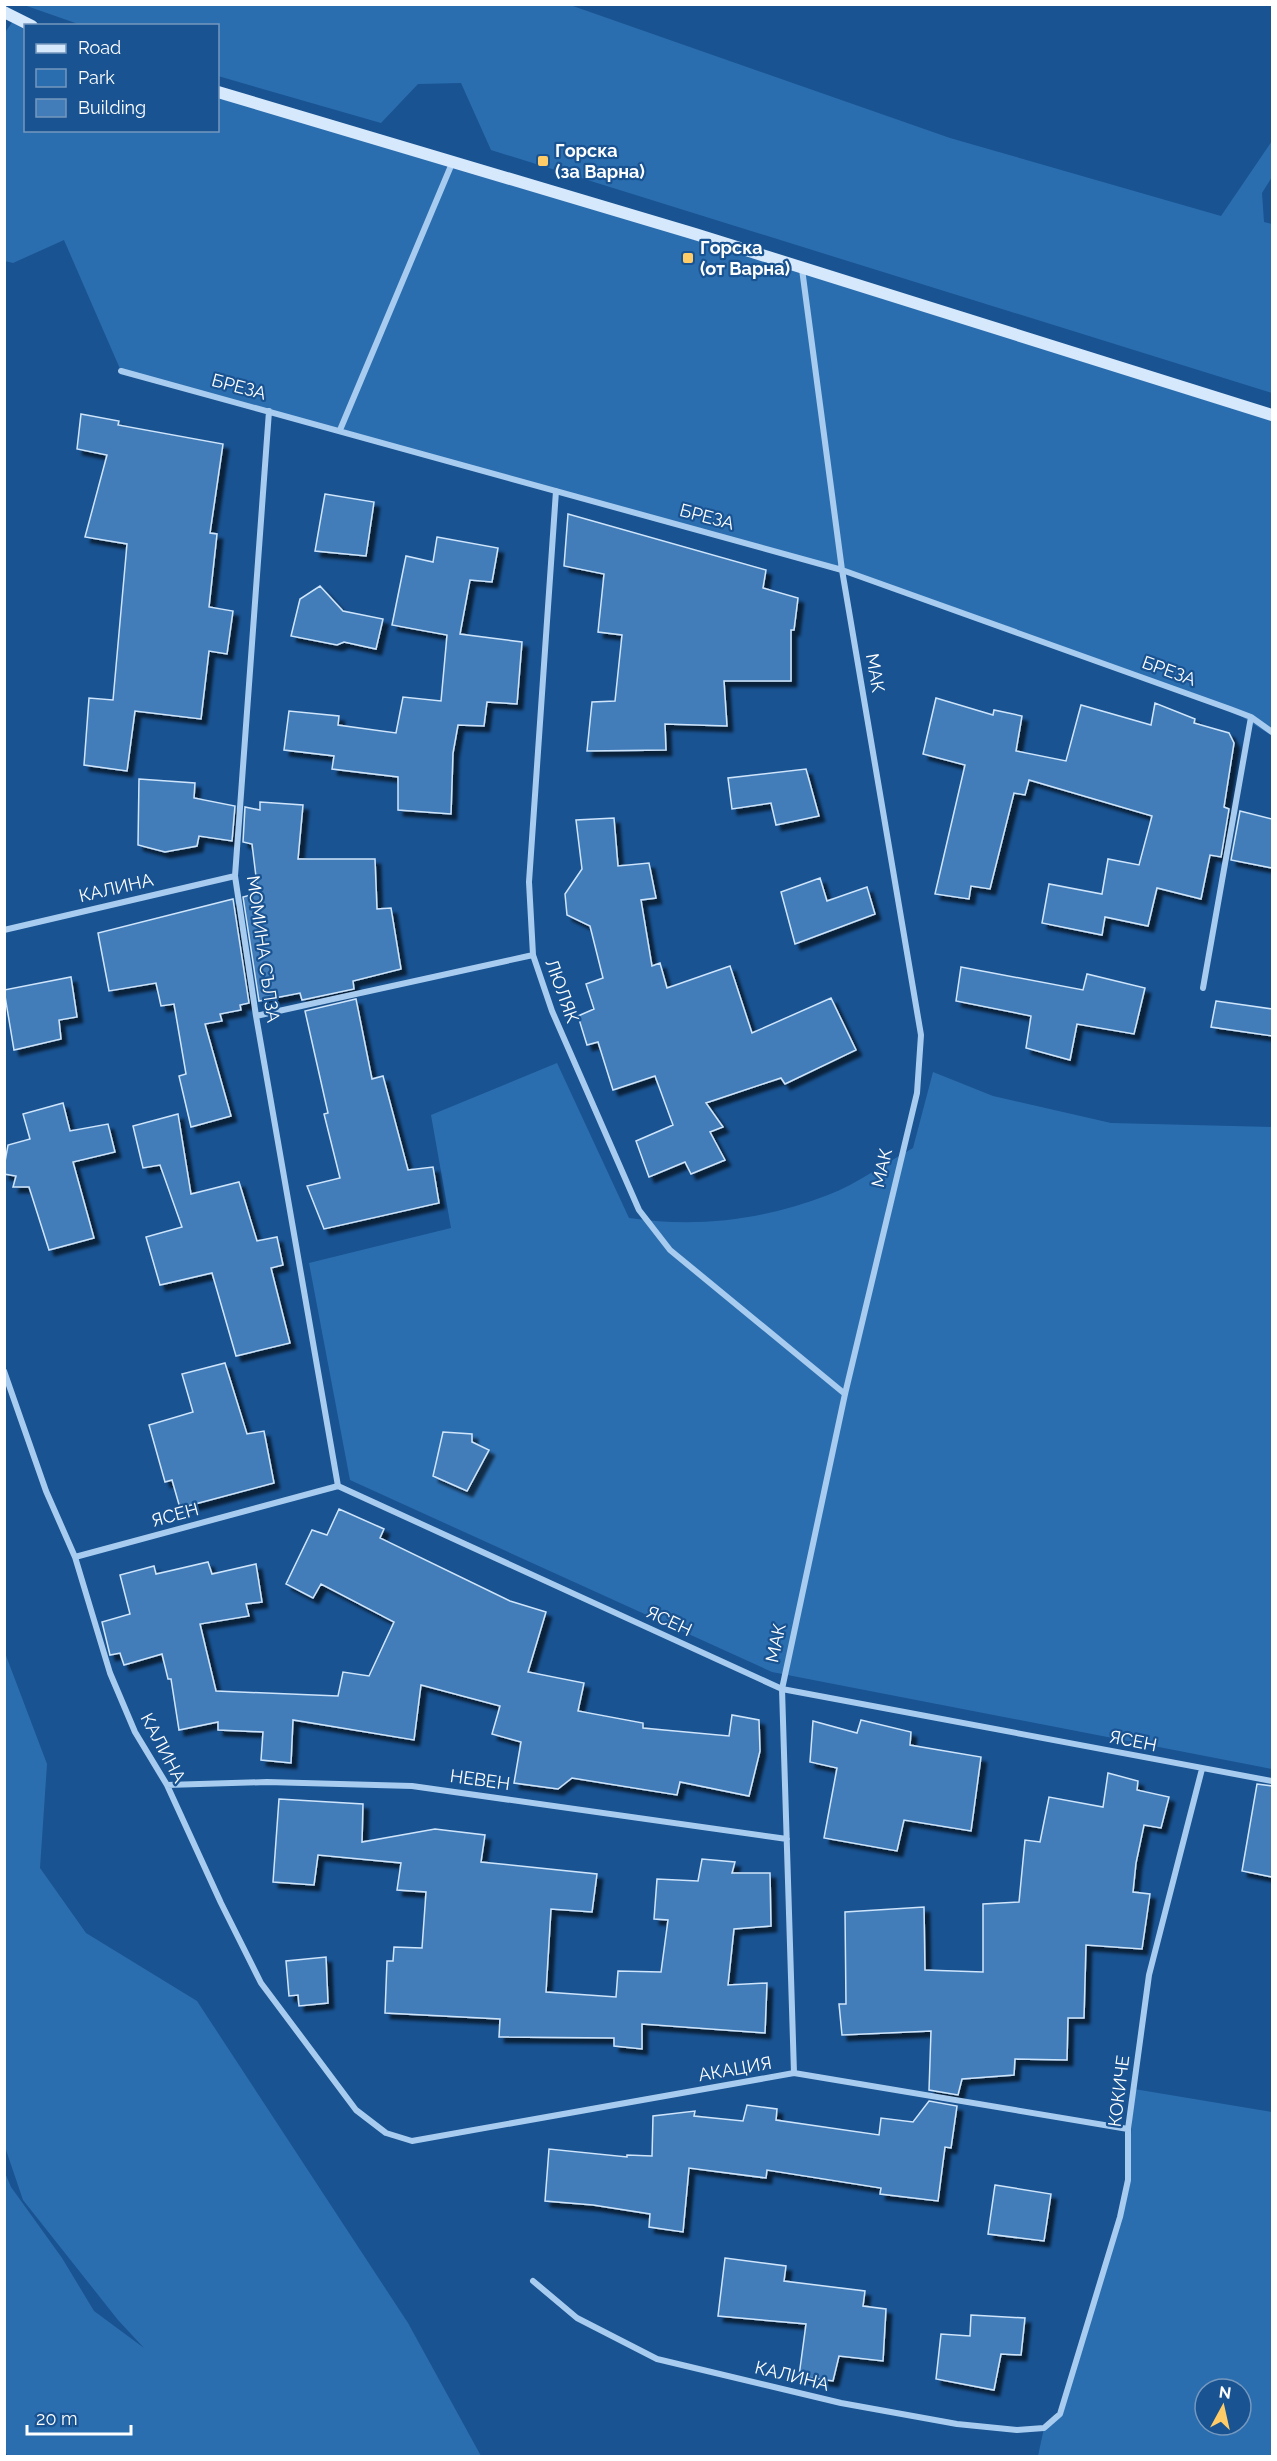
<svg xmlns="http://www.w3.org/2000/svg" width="1277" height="2461" font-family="Raleway,sans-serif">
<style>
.green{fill:#2b6eb0;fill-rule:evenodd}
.building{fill:#427db9;stroke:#cfe5fb;stroke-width:1.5;filter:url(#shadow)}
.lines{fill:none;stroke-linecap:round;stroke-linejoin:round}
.street{stroke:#a8ccef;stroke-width:6}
.secondary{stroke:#d6e8fb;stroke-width:12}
.poi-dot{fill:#ffcc67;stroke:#195392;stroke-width:2}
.labels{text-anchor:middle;stroke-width:4.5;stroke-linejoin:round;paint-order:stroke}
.poi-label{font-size:18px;font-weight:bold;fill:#fff;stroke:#195392;text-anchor:start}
.street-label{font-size:18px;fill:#fff;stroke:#195392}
</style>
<defs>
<filter id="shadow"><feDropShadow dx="5.5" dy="5.5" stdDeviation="1.5" flood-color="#0009"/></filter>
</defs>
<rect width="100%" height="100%" fill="#195392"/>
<path class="green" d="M24 5H570L950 138 1221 216 1272 141V177L1262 193 1264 222 1272 224V393L491 150 461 83 418 84 381 123 218 76V26L81 25Z
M15 18 26 26V130H218V92L1272 415V736L1230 709 842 570 121 371 64 240 13 263 5 261 4 34Z
M557 1063 629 1218C699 1228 762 1220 828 1195 857 1184 885 1163 913 1148L933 1072 993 1096 1111 1123 1272 1127V1769L772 1672 350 1480 309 1263 451 1228 431 1115Z
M5 1653 47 1764 40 1868 86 1933 197 2001 408 2323 481 2456H8L4 2450 5 2173 11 2187 62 2258 94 2311 144 2348 118 2320 23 2200 5 2147Z
M1134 2089 1272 2112V2456H1038L1044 2428 1060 2414 1128 2180ZM1205 2389H1241V2425H1205Z"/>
<path class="building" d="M81 414 119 421 118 425 223 444 210 533 217 534 209 607 233 611 227 654 209 651 201 719 135 711 127 771 84 765 89 698 113 700 127 544 85 537 107 455 77 449Z
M325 494 374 502 366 556 315 551Z
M568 514 766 570 763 588 798 598 794 630H791V681H724L727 726 665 724 666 750 587 751 592 702 615 701 622 635 598 632 604 574 564 566Z
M437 537 498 548 492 582 470 580 460 634 522 642 517 704 487 702 484 726 458 725 453 753 451 814 398 810V777L332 769 334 756 284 750 289 711 339 716 338 725 396 733 403 697 441 701 447 635 392 625 406 556 433 562Z
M320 586 343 611 383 619 376 649 344 642 337 645 291 636 300 599Z
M936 698 993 715 994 710 1022 716 1016 751 1066 761 1081 705 1151 725 1155 703 1195 719 1194 723 1229 733 1234 743 1224 807 1229 809 1221 857 1210 855 1201 899 1157 888 1148 926 1105 917 1102 935 1042 923 1049 884 1102 894 1108 859 1139 865 1152 816 1029 780 1025 795 1014 793 990 889 971 886 969 899 935 894 965 765 923 754Z
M806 769 819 816 776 825 771 803 732 809 728 778Z
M139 779 195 783 194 798 235 806 232 841 199 836 197 846 165 852 138 845Z
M260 802 303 805 298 859H375L377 909 391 908 401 969 353 981 354 989 302 1000 300 993 259 1001 243 897 258 893 252 844 243 842 245 807 260 810Z
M1240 811 1272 819V868L1231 860Z
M614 818 618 866 649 863 656 898 641 900 652 966 660 963 667 988 730 966 752 1033 831 998 856 1050 785 1084 781 1078 706 1103 723 1127 710 1132 725 1160 691 1174 685 1162 649 1177 636 1141 673 1125 655 1076 613 1090 598 1042 587 1045 578 1016 594 1009 586 984 603 978 590 926 567 915 565 894 582 869 576 820Z
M820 878 827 901 867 887 875 914 795 944 781 892Z
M233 899 249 1003 240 1005 241 1010 220 1014 222 1021 205 1024 231 1116 191 1127 179 1076 186 1074 174 1004 161 1006 156 983 109 991 98 933Z
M961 967 1083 990 1087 974 1145 988 1134 1034 1077 1024 1070 1060 1026 1048 1031 1016 956 1001Z
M71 977 77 1017 59 1020 61 1039 14 1050 4 990Z
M356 999 372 1079 383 1076 408 1170 433 1167 439 1203 324 1229 307 1186 340 1178 324 1114 328 1113 305 1011Z
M1216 1001 1272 1009V1036L1211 1027Z
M63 1103 70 1131 108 1124 115 1152 73 1162 94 1238 49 1250 29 1187H13L16 1176 4 1174V1167L8 1145 30 1139 23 1114Z
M178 1114 191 1194 239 1182 257 1241 277 1237 283 1265 271 1268 290 1343 236 1356 212 1273 160 1285 146 1237 182 1227 160 1165 143 1168 133 1126Z
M225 1363 247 1434 264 1431 274 1483 180 1508 172 1480 165 1482 149 1425 193 1412 182 1374Z
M443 1432 472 1434V1442L489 1450 467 1491 433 1476Z
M339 1509 384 1529 380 1538 510 1601 546 1612 528 1672 584 1683 578 1711 643 1723V1728L729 1736 732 1715 759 1720 760 1751 749 1796 680 1782 677 1795 572 1778 558 1789 514 1783 521 1742 492 1734 500 1706 421 1685 414 1740 293 1720 291 1763 261 1760 263 1732 218 1730V1722L179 1730 171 1679H168L162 1654 124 1665 120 1653 110 1655 102 1622 130 1614 120 1575 154 1566 156 1574 208 1562 212 1574 256 1564 262 1602 246 1604 249 1616 200 1624 216 1691 338 1696 343 1672 369 1676 394 1622 321 1584 313 1598 286 1584 312 1530 327 1535Z
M861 1720 911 1732 910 1745 981 1757 971 1831 904 1820 897 1851 824 1838 837 1768 810 1762 813 1721 857 1733Z
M1108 1773 1138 1781 1137 1790 1169 1797 1161 1828 1144 1825 1136 1863 1133 1892 1150 1894 1142 1949 1086 1945 1084 2018H1068L1067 2060 1015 2059 1014 2075 962 2079 958 2095 929 2090 931 2031 842 2035 839 2004H846L845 1912 924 1907 925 1970 983 1972V1904L1019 1902 1025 1840 1040 1842 1049 1797 1103 1807Z
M1257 1784 1272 1786V1877L1242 1871Z
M279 1799 363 1804 362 1842 435 1829 485 1835 481 1862 597 1874 592 1912 551 1909 546 1992 616 1997 618 1971 661 1972 668 1920 654 1919 657 1879 698 1881 702 1859 735 1862 732 1873H770L771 1926 734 1929 728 1985 767 1983 765 2033 642 2024V2049L614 2046V2038L499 2037 500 2019 385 2013 387 1961H393L394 1947 422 1948 426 1892 397 1890 401 1863 318 1855 314 1885 273 1882Z
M326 1957 328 2003 299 2006 298 1995 289 1996 286 1961Z
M929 2101 957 2106 951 2148 945 2147 938 2201 880 2194 881 2188 767 2170 766 2178 689 2168 683 2232 649 2227 650 2214 593 2205 545 2201 549 2149 627 2157V2155L652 2156 653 2116 695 2111 694 2116 743 2121 747 2105 777 2109 776 2120 879 2135 881 2118 913 2122Z
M995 2185 1051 2194 1044 2241 988 2234Z
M725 2258 786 2266 784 2281 865 2291 863 2306 886 2309 883 2361 839 2356 833 2381 799 2376 806 2324 718 2316Z
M971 2315 1025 2318 1021 2355 1001 2354 994 2390 936 2379 941 2334 970 2336Z"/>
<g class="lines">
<path class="street" d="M121 371 842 570 1230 709 1251 717 1272 732
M269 411 235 876 256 1016 338 1486
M340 430 453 161
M556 491 529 882 533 955 552 1011 639 1210 670 1250 845 1394
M4 930 235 876
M1203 988 1251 717
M256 1016 533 955
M4 1371 46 1491 75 1557 110 1673 135 1732 167 1785 221 1903 261 1983 356 2110 386 2133 412 2141 794 2073 1128 2129
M75 1557 338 1486 782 1689 1272 1781
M167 1785 267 1782 412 1786 787 1839
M794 2073 782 1689 845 1394 917 1093 921 1035 842 570 802 269
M533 2281 577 2318 657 2359 841 2403 957 2424 1017 2430 1044 2428 1060 2414 1120 2217 1128 2180V2129L1149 1975 1202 1769"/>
<path class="secondary" d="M4 12 32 26
M218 92 695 234 1272 415"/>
</g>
<g class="poi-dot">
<rect x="537" y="155" width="12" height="12" rx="3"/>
<rect x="682" y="252" width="12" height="12" rx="3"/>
</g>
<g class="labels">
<g class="poi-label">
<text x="555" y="157">Горска<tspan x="555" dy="21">(за Варна)</tspan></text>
<text x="700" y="254">Горска<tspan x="700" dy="21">(от Варна)</tspan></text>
</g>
<g class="street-label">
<text transform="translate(239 387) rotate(15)" y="6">БРЕЗА</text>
<text transform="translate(707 517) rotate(15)" y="6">БРЕЗА</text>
<text transform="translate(1169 671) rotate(20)" y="6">БРЕЗА</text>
<text transform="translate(875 673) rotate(80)" y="6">МАК</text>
<text transform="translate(116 888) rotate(-13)" y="6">КАЛИНА</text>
<text transform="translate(263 949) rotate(82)" y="6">МОМИНА СЪЛЗА</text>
<text transform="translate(562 991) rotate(70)" y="6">ЛЮЛЯК</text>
<text transform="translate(882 1168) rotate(-77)" y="6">МАК</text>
<text transform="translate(175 1515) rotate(-15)" y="6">ЯСЕН</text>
<text transform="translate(669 1621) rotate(25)" y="6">ЯСЕН</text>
<text transform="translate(776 1643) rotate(-78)" y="6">МАК</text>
<text transform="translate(1133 1741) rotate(11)" y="6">ЯСЕН</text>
<text transform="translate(163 1748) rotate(62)" y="6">КАЛИНА</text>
<text transform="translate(480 1780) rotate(8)" y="6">НЕВЕН</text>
<text transform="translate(735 2069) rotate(-10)" y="6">АКАЦИЯ</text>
<text transform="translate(1119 2091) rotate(-83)" y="6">КОКИЧЕ</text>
<text transform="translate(792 2376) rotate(14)" y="6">КАЛИНА</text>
</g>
</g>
<rect width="1277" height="2461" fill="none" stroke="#ffffff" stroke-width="12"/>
<rect x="24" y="24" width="195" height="108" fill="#195392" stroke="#7598be" stroke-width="1.5"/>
<rect x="36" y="44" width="30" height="9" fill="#d6e8fb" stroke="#7598be" stroke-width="1.5"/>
<text x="78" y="54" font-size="18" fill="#ffffff">Road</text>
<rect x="36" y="69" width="30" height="18" fill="#2b6eb0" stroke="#7598be" stroke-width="1.5"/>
<text x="78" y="84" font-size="18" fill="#ffffff">Park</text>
<rect x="36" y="99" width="30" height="18" fill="#427db9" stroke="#7598be" stroke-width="1.5"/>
<text x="78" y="114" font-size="18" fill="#ffffff">Building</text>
<g transform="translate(1223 2407) rotate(8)"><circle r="28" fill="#195392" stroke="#7598be" stroke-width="1.5"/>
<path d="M0-4.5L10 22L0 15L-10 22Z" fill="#ffcc67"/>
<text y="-9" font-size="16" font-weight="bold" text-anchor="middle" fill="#ffffff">N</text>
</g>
<path d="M27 2425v9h104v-9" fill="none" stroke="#ffffff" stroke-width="3"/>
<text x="36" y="2425" font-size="18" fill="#ffffff" stroke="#195392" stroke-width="4.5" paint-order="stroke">20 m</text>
</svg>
